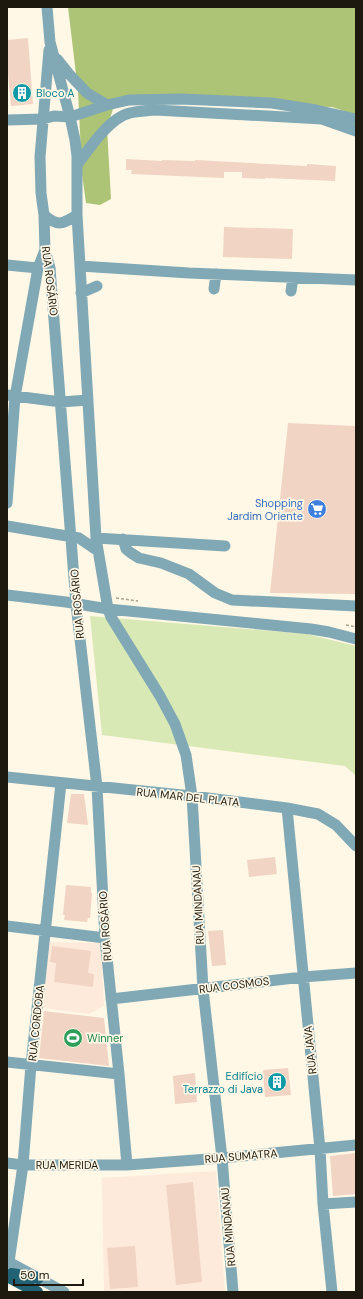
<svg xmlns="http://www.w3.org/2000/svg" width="363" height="1299" font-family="'DM Sans',sans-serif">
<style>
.education{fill:#feeadb}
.green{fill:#d9e9b5}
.forest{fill:#adc375}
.building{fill:#f1d4c3}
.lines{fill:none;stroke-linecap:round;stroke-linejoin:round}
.path{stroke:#a8a292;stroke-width:1.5;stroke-dasharray:3 2;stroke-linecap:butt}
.minor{stroke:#80a8b5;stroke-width:11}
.major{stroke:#216375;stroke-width:12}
.labels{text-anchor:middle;stroke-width:3.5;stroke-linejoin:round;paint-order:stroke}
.culture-label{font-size:11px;fill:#0d838f;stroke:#fff8e6;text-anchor:start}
.street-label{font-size:11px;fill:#1d190e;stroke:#fff8e6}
.shop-label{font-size:11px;fill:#366cbe;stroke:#fff8e6;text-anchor:end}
.leisure-label{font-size:11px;fill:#27864d;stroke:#fff8e6;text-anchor:start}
</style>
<rect width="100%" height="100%" fill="#fff8e6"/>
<path class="education" d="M48 942 101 943 104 1006 89 1014 42 1008Z
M216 1171 225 1292H104L102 1178Z"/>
<path class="green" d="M90 616 307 634 356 646V776L345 766 102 735Z"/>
<path class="forest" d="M68 7H356V133L344 111 332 107 203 103 126 104 113 109 107 128 111 199 100 205 86 203 82 174 78 91Z"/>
<path class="building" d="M28 38 33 104 11 106 7 64V40Z
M126 159 162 161V160L195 161V160L307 166V164L336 166 335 181 265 178V179L242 178V172H224V178L131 174 132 170H126Z
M224 227 293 229 292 259 223 257Z
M288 423 356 426V594L270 593Z
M71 794H84L88 825 67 823Z
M275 857 277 874 249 877 247 860Z
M66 885 91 887V893H92L90 918H88L87 922 64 920 65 915H63Z
M223 930 226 965 212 966 208 931Z
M52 946 91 951 88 973 94 974 93 987 54 982 56 963 50 962Z
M44 1011 104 1018 109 1066 39 1058Z
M288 1068 291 1095 265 1097 263 1070Z
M195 1073 197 1102 175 1104 173 1076Z
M356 1153V1194L333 1196 330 1156Z
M193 1182 202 1282 176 1285 166 1185Z
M135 1246 138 1287 110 1289 107 1248Z"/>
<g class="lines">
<path class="path" d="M116 598 138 601
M346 625 356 627"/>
<path class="minor" d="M47 7 50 42 70 117 75 140 77 156V215L96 538 108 609 111 617 160 696 175 724 186 755 192 796 203 989 222 1158 233 1292
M49 50 40 157 41 193 44 215 45 250 50 268 76 604 97 787 105 938 119 1074 127 1165
M57 59 69 74 87 93 107 105
M7 120 43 119 54 116 70 117 107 105 129 100 181 99 272 103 316 110 356 119
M77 165C88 150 110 117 130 113 138 111 146 111 155 110L322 119 356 131
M44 215C58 227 63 224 77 215
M7 265 38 268
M80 266 189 273 356 280
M214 289 216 274
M291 291 293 278
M81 293 97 286
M7 395 61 402 88 400
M7 503 15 397 38 268 45 250
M7 526 79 538 98 551
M96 538 225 546
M123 539 126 549 131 553 139 558 161 563 189 574 215 593 232 600 356 606
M7 595 66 602 108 609 311 629 329 632 356 639
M7 777 192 796 287 808 318 814 336 825 356 846
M287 808 320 1149 323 1204 332 1292
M7 926 105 938
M111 999 303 977 356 973
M7 1062 119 1074
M7 1163 23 1165H127L222 1158 356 1145
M323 1204 356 1202
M7 1261 64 1292
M9 1262 23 1165 31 1065 61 783"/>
<path class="major" d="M11 1274 38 1278
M7 1276 37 1292"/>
</g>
<defs>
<g id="building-disc" transform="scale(1)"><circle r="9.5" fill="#0f9aa8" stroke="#fff8e6"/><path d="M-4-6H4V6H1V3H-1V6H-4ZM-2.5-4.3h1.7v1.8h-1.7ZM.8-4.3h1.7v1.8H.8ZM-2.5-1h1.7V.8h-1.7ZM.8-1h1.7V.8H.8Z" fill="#fff"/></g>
<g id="supermarket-disc" transform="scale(1)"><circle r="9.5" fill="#3f7fe0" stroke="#fff8e6"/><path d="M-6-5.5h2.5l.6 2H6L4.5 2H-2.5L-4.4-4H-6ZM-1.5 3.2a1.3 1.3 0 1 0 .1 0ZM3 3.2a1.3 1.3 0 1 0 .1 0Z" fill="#fff"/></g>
<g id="stadium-disc" transform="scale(1)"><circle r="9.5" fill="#2e9e5b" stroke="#fff8e6"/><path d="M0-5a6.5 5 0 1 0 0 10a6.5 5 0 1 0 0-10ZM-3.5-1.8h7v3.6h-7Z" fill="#fff"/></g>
</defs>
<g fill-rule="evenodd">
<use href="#building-disc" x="22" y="93"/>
<use href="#supermarket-disc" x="317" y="509"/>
<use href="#stadium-disc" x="73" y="1038"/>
<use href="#building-disc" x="277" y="1082"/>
</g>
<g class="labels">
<g class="culture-label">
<text x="36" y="97">Bloco A</text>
<text x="263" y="1080" text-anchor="end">Edifício<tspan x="263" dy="13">Terrazzo di Java</tspan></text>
</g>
<g class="street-label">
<text transform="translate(50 281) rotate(83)" y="4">RUA ROSÁRIO</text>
<text transform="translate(77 604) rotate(-95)" y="4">RUA ROSÁRIO</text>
<text transform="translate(188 797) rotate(6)" y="4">RUA MAR DEL PLATA</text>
<text transform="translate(198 905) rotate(-93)" y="4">RUA MINDANAU</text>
<text transform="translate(105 926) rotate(-94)" y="4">RUA ROSÁRIO</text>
<text transform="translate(234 985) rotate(-7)" y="4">RUA COSMOS</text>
<text transform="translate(36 1023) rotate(-84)" y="4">RUA CORDOBA</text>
<text transform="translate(310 1050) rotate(-96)" y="4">RUA JAVA</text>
<text transform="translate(241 1156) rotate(-5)" y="4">RUA SUMATRA</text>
<text x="67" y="1169">RUA MERIDA</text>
<text transform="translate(228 1227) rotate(-95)" y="4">RUA MINDANAU</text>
</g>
<g class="shop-label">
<text x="303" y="507">Shopping<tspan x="303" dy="13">Jardim Oriente</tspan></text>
</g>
<g class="leisure-label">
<text x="87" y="1042">Winner</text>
</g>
</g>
<rect width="363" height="1299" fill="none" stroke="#1d190e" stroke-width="16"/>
<path d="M14 1279v6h69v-6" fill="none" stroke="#1d190e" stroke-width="2"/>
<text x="20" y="1279" font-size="12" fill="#1d190e" stroke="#fff8e6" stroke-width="3" paint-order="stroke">50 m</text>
</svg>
